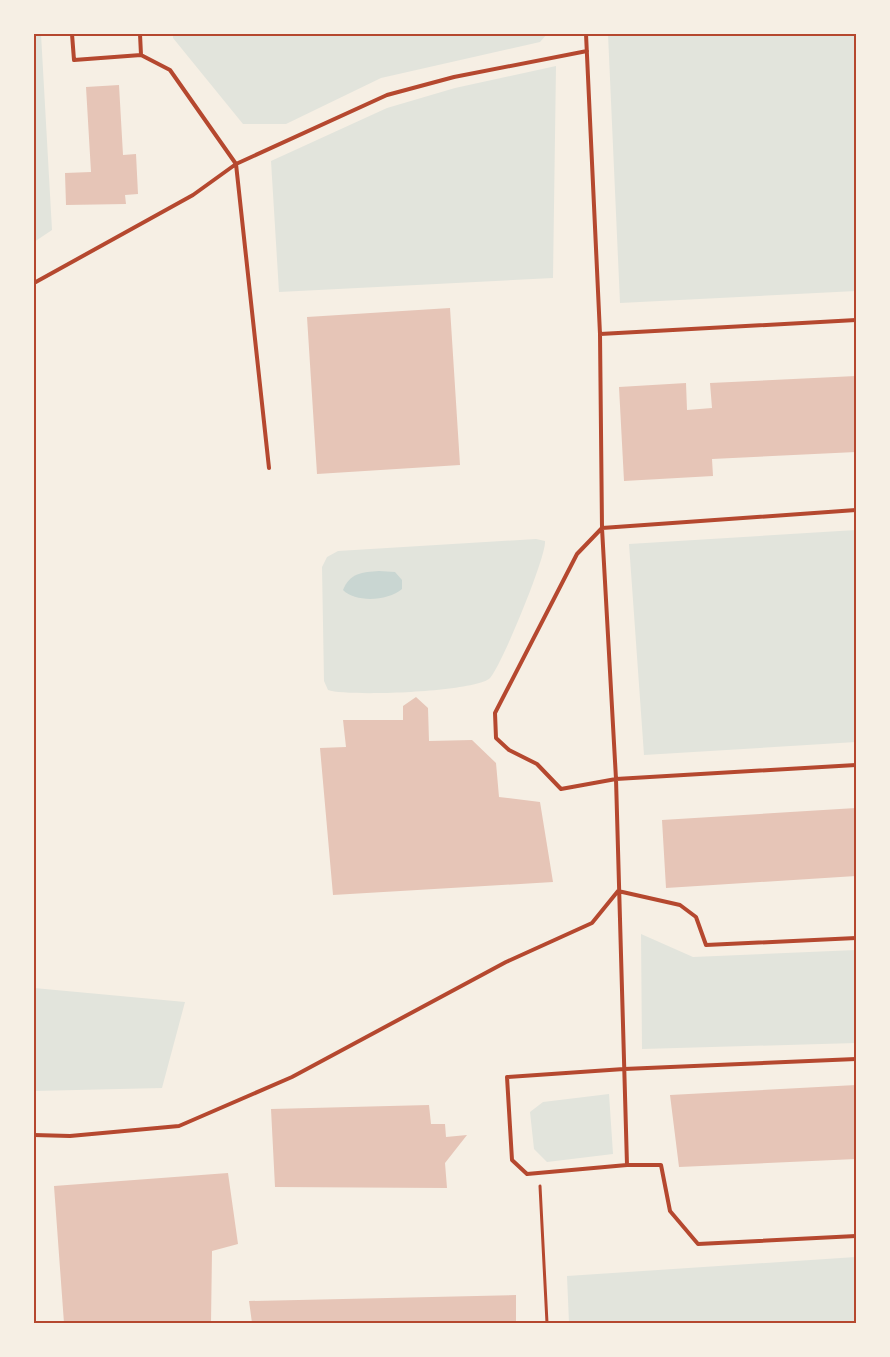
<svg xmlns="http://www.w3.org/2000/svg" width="890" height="1357" font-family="Karla,sans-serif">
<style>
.green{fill:#e2e4dc}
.water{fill:#c9d6d2}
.building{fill:#e6c5b7}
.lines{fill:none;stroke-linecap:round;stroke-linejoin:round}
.path{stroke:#b5482f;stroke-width:3}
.service{stroke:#b5482f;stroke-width:4}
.neatline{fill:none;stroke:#b5482f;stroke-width:2}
</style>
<rect width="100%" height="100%" fill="#f6efe4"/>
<path class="green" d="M34 34H41L52 230 34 242Z
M173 34H547L540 42 381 78 286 124H243L173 38Z
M608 34H856V291L620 303Z
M556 66 553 278 279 292 271 161 387 108 455 88Z
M856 530V742L644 755 629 544Z
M536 539 545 541C547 555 501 667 490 678 476 692 348 697 328 690L324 681 322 567 327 557 338 551Z
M641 934 693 957 856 950V1043L642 1049Z
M34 988 185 1002 162 1088 34 1091Z
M609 1094 613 1154 547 1162 534 1149 530 1112 543 1102Z
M856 1257V1323H569L567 1276Z"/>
<path class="water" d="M379 571 395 572 402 580V589C388 601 356 603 343 590 350 573 362 572 379 571Z"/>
<path class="building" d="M119 85 123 155 136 154 138 194 125 195 126 204 66 205 65 173 91 172 86 87Z
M450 308 460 465 317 474 307 317Z
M856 376V452L712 459 713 476 624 481 619 387 686 383 687 410 712 408 710 383Z
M416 697 428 708 429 741 472 740 496 763 499 797 540 802 553 882 333 895 320 748 346 747 343 720H403V706Z
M856 808V876L666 888 662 820Z
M856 1085V1159L679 1167 670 1095Z
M429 1105 431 1124H445L446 1137 467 1135 445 1163 447 1188 275 1187 271 1109Z
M228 1173 238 1244 212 1251 211 1323H64L54 1186Z
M516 1295V1323H252L249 1301Z"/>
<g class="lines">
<path class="path" d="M540 1186 547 1323"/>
<path class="service" d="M72 34 74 60 141 55
M140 34 141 55 170 70 236 164 269 468
M586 34 600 334 602 528 616 779 627 1165H661L670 1211 698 1244 856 1236
M34 283 193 195 236 164 387 95 454 77 587 51
M600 334 856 320
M856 510 602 528 577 554 495 713 496 738 509 750 537 764 561 789 616 779 856 765
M618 891 680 905 696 917 706 945 856 938
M34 1135 70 1136 179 1126 292 1077 506 962 592 923 618 891
M627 1165 527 1174 512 1160 507 1077 624 1069 856 1059"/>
</g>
<rect width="890" height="1357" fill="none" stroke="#f6efe4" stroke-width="70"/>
<rect x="35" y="35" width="820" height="1287" class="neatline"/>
</svg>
